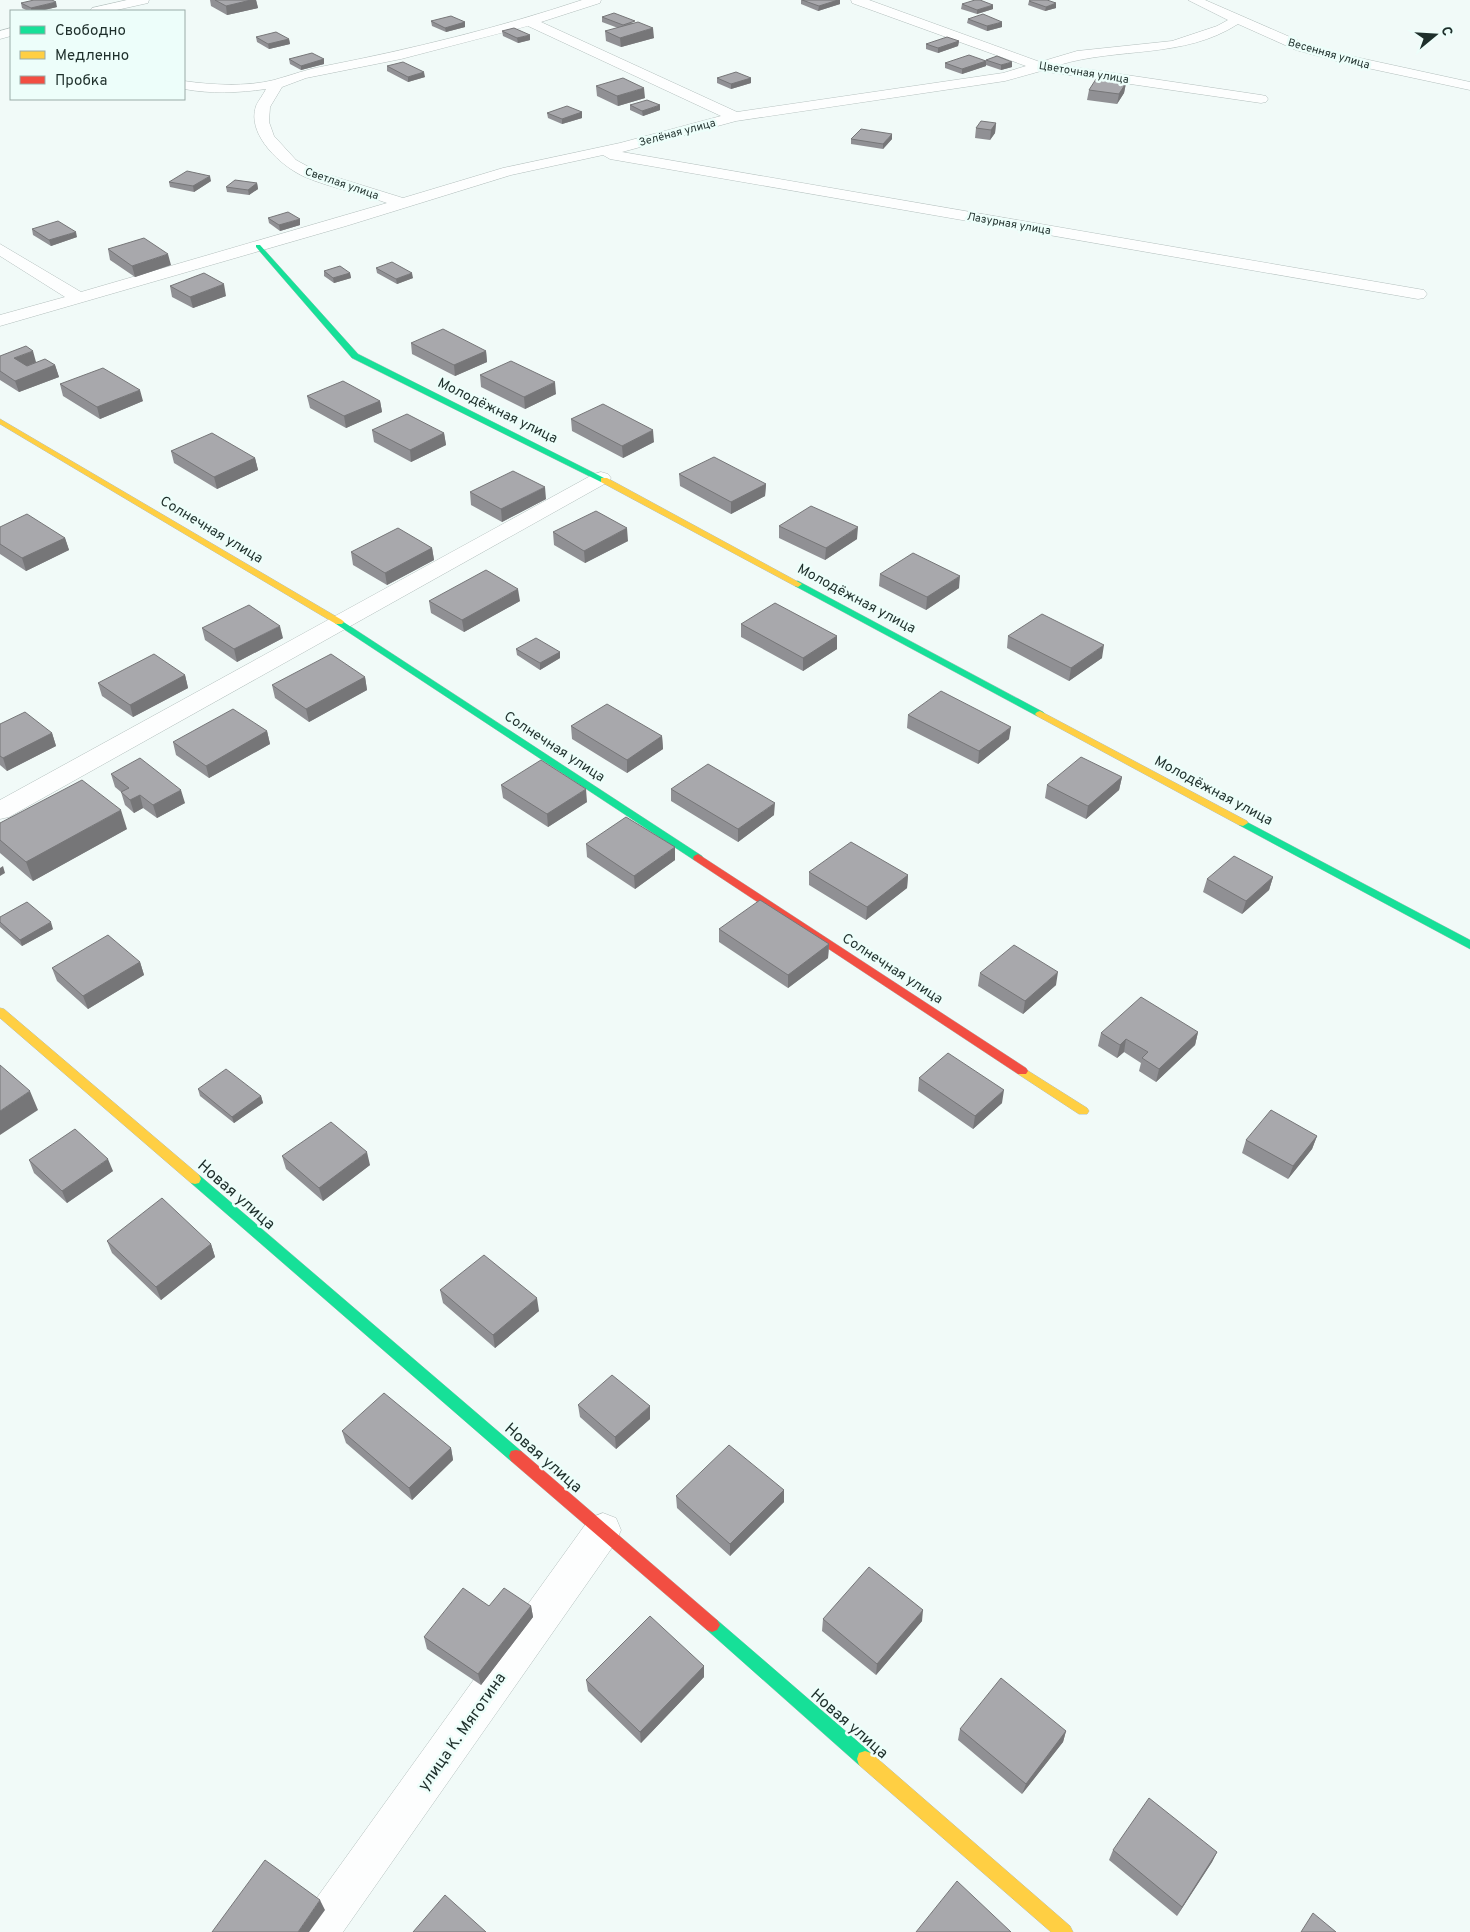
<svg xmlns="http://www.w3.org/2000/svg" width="1470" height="1932" font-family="Overpass,sans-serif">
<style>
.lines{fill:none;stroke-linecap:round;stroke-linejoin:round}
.street-casing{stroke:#b3bfbd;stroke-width:1}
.fast-casing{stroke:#b3bfbd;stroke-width:1}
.slow-casing{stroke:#b3bfbd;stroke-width:1}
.jam-casing{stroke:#b3bfbd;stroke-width:1}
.street{fill:#fdfefe;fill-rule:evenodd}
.fast{fill:#16e098;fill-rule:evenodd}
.slow{fill:#ffcf43;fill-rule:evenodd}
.jam{fill:#f24e42;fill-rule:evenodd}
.wall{fill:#909094}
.shaded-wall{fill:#767678}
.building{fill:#a8a8ac;stroke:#767678}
.labels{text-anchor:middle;stroke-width:5;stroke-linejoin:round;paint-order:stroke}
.far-street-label{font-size:11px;fill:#1e2f2b;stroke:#edfefa}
.street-label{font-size:14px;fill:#1e2f2b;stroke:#edfefa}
.near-street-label{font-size:16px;fill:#1e2f2b;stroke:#edfefa}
</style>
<rect width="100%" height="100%" fill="#f1faf8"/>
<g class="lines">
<g class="street-casing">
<path id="street" d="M127 0H149L148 3 112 11H90L92 8Z
M582 0H601L600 3 541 22 737 112 1003 73 1026 66 852 3 851 0H869L1040 62 1077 51 1172 41 1217 26 1228 20 1188 0H1205L1306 44 1346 55 1470 82V90L1344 63 1296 50 1238 24C1184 59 1118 47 1059 65L1261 95 1266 96 1268 99 1266 102 1261 103 1041 71 1005 81 736 121 622 152 1418 289 1424 290 1427 294 1424 298 1418 299 610 159 603 155 511 175 346 226 0 326V315L65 297 0 256V244L81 292 387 203C360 193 331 188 305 177 282 167 246 135 256 106 258 101 263 95 266 89 238 93 211 94 184 89V81C212 85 246 87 274 80 292 75 307 69 325 66 412 49 498 28 582 0ZM528 26 721 116 620 143 503 168 403 198 316 171 296 160 274 136 269 122 270 107 282 87 306 78 401 59Z
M11 28V36L0 39V31Z
M601 472 608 474 611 478 608 482 9 817 0 819V800L594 474Z
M603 1513 616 1518 621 1530 616 1542 343 1932H297L303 1917 590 1518Z"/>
</g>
<g class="fast-casing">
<path id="fast" d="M256 245H260L358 354 608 480 601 482 352 358 256 247Z
M798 581 1043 712 1045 714 1043 716H1037L795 586V582Z
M339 619 702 856 703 858 702 860H694L336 624 334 622Z
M1243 820 1470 940V949L1239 825 1238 823Z
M195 1174 199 1175 521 1451 523 1456 521 1461 516 1462 511 1461 191 1183 189 1179 191 1175Z
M712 1618 717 1620 871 1753 873 1759 871 1765 865 1767 859 1765 707 1630 704 1625 707 1620Z"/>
</g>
<g class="slow-casing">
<path id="slow" d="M0 419 342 620 344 622 342 624H336L0 424Z
M601 478H607L802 584 798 587 795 586 601 482Z
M1040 711 1247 821 1248 823 1243 826 1239 825 1037 716 1035 714 1037 712Z
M0 1008 4 1009 199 1175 201 1179 199 1183 195 1184 191 1183 0 1018Z
M1022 1067 1087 1108 1089 1111 1087 1114H1079L1018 1074 1016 1071 1018 1068Z
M865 1751 871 1753 1070 1926 1073 1932H1051L859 1765 857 1759 859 1753Z"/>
</g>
<g class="jam-casing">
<path id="jam" d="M698 854 1026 1068 1028 1071 1026 1074H1018L694 860 693 858 694 856Z
M516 1450 521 1451 717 1620 720 1625 717 1630 712 1632 707 1630 511 1461 509 1456 511 1451Z"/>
</g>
<use href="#street" class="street"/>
<use href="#fast" class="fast"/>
<use href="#slow" class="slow"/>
<use href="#jam" class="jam"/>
</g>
<path class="wall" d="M210 0H256L258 8 227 15 211 6Z
M801 0H840V4L818 11 801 4Z
M1029 1 1056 8 1045 11 1028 5Z
M21 3 57 7 40 11H28L22 8Z
M962 4 993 9 977 14 961 9Z
M602 17 635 23 654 38 621 47 606 41 605 31 618 28 602 22Z
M968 19 1002 27 987 31 967 23Z
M431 21 465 22V27L446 32 432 26Z
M502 31 530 40 518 43 503 36Z
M256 37 289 39 290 44 269 49 257 42Z
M959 41 958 46 938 53 926 49V44Z
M289 59H324V64L301 70 290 64Z
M986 60 1012 67 1001 70 986 65V66L962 74 945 68V63L986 61Z
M387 66 425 77 408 82 387 71Z
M717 78H751V83L731 89 717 83Z
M1126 83 1124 93 1117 104 1087 100 1089 90Z
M596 86 645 98 618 106 597 96Z
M630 105 660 110 643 116 630 110Z
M582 112V118L562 124 548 118 547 113Z
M996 123 995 133 990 140 975 138 976 128Z
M851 139H892L883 149 851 144Z
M211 181 194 192 170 187 169 182Z
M257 183 258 189 249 195 227 192 226 187Z
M268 218 300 225 280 231 269 223Z
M32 229 77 237 51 246 33 235Z
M108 249 171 265 135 277 110 260Z
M376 268 413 278 397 284 377 273Z
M324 271 350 273 351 278 334 283 324 276Z
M170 286 226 296 193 308 172 297Z
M411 343 486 351 487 362 455 376 412 354Z
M0 356 55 365 59 377 19 392 0 380Z
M480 375 556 394 525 409 481 387Z
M60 384 143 401 100 419 63 396Z
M307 396 380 401 382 412 346 428 310 408Z
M571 419 654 442 623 458 572 431Z
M372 430 444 433 446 445 411 462 374 442Z
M171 451 255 458 258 470 217 489 174 463Z
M679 474 766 484 765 496 731 514 680 486Z
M470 492 546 499 502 522 471 505Z
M779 526 857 539 825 560 779 538Z
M0 527 65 538 69 550 26 571 0 554Z
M553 532 628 541 585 563 554 545Z
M432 548 434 560 387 585 353 565 351 552Z
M880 574 959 588 926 610 879 586Z
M429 601H520L464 632 431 613Z
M741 624 837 636V649L803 671 741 637Z
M202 628 283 638 237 662 205 640Z
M1008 636 1102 658 1069 681 1007 648Z
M516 649 560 652V658L540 670 517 655Z
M185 675 188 688 133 717 102 696 98 683Z
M365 677 367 690 309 722 275 698 272 685Z
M908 715 1009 739 978 764 907 728Z
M0 724 52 733 56 746 7 771 0 765Z
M571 726 662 736 663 749 627 773 572 739Z
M267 731 270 744 209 778 176 755 173 742Z
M111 774 185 803 157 818 143 808 134 813 125 805 121 792 115 787Z
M1122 777 1119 790 1086 819 1045 798 1047 785Z
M501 785 587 802 548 827 503 798Z
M671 789 774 815 738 842 671 801Z
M0 823 127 829 33 881 0 853Z
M586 844 675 860 635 889 587 857Z
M809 872 908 875 907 888 866 920 809 885Z
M1273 877 1269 890 1242 914 1203 892 1207 879Z
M0 917 53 929 22 946 0 927Z
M719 929 829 944 828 958 788 988 719 942Z
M140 962 144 975 88 1009 57 981 52 968Z
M980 973 1056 985 1023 1014 978 986Z
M1198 1032 1195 1045 1156 1082 1139 1071 1141 1063 1124 1052 1117 1058 1098 1046 1101 1033Z
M919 1078 1002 1103 973 1129 918 1091Z
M198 1089 261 1096 263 1103 234 1123 200 1096Z
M1317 1136 1312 1149 1288 1179 1242 1153 1246 1140Z
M282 1156 370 1165 323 1201 286 1169Z
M29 1160 113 1171 67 1203 34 1173Z
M107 1241 211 1244 215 1257 161 1300 112 1253Z
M440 1290 539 1311 495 1348 443 1303Z
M578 1405 650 1419 616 1449 580 1417Z
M342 1431 451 1448 453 1460 412 1500 346 1443Z
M784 1490V1502L730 1556 677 1508 676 1496Z
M531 1606 533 1617 481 1685 427 1649 424 1637Z
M823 1619 922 1621 876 1675 822 1631Z
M704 1677 641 1743 588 1691 586 1680Z
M960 1729 1066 1731 1063 1742 1022 1794 958 1740Z
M1113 1850 1217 1852 1212 1862 1177 1916 1109 1860Z"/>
<path class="shaded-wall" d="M251 0H256L258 8 227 15 226 6Z
M838 0H840V4L818 11 819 6Z
M56 2 57 7 40 11H31V8Z
M1056 3V8L1045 11 1046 7Z
M993 5V9L977 14V10Z
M465 22V27L446 32 445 28Z
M1002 22V27L987 31V26Z
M653 28 654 38 621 47 620 38Z
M530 35V40L518 43 517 38Z
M289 39 290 44 269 49 268 44Z
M959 41 958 46 938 53V48Z
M324 59V64L301 70V66Z
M986 61V66L962 74V69Z
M1012 62V67L1001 70V65Z
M424 72 425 77 408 82V77Z
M751 78V83L731 89V84Z
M1126 83 1124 93 1117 104 1119 94Z
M644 88 645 98 618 106 617 96Z
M660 105V110L643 116 642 111Z
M582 112V118L562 124V119Z
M996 123 995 133 990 140 991 130Z
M892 134V139L883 149V144Z
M210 176 211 181 194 192 193 186Z
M257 183 258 189 249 195 248 190Z
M300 219V225L280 231 279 225Z
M76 232 77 237 51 246 49 240Z
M168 254 171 265 135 277 132 266Z
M350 273 351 278 334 283 333 278Z
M412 273 413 278 397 284 396 279Z
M224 284 226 296 193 308 190 297Z
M33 351 36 362 17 370 14 358Z
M486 351 487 362 455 376 454 365Z
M55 365 59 377 19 392 15 381Z
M555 382 556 394 525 409 524 397Z
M140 390 143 401 100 419 97 407Z
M380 401 382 412 346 428 344 416Z
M653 430 654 442 623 458 622 446Z
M444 433 446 445 411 462 410 450Z
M255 458 258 470 217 489 214 477Z
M766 484 765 496 731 514V502Z
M545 487 546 499 502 522 501 509Z
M858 527 857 539 825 560 826 548Z
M627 528 628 541 585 563 584 551Z
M65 538 69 550 26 571 22 558Z
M432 548 434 560 387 585 385 573Z
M960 576 959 588 926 610 927 597Z
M518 589 520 601 464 632 462 620Z
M280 626 283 638 237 662 234 649Z
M837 636V649L803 671V658Z
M1104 645 1102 658 1069 681 1071 668Z
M560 652V658L540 670V663Z
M185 675 188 688 133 717 130 705Z
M365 677 367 690 309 722 306 709Z
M1011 727 1009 739 978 764 979 751Z
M267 731 270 744 209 778 206 766Z
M52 733 56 746 7 771 3 758Z
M662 736 663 749 627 773V760Z
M1122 777 1119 790 1086 819 1088 806Z
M586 789 587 802 548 827 547 814Z
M181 790 185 803 157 818 153 805Z
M140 795 143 808 134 813 130 800Z
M775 803 774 815 738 842V829Z
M121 810 127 829 33 881 26 862Z
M675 847V860L635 889 634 876Z
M3 866 5 873 0 876V868Z
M908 875 907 888 866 920 867 907Z
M1273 877 1269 890 1242 914 1246 901Z
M51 922 53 929 22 946 20 940Z
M829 944 828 958 788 988V975Z
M140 962 144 975 88 1009 83 996Z
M1058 972 1056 985 1023 1014 1025 1001Z
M1198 1032 1195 1045 1156 1082 1159 1069Z
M1126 1039 1124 1052 1117 1058 1120 1045Z
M1004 1090 1002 1103 973 1129 975 1116Z
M30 1091 38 1110 0 1135V1111Z
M261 1096 263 1103 234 1123 232 1117Z
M1317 1136 1312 1149 1288 1179 1293 1166Z
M367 1152 370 1165 323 1201 319 1188Z
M108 1159 113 1171 67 1203 62 1191Z
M211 1244 215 1257 161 1300 156 1287Z
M537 1298 539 1311 495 1348 493 1335Z
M650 1406V1419L616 1449 615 1437Z
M451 1448 453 1460 412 1500 409 1488Z
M784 1490V1502L730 1556V1544Z
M531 1606 533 1617 481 1685 478 1674Z
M923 1610 922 1621 876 1675 877 1664Z
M704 1666V1677L641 1743 640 1732Z
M1066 1731 1063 1742 1022 1794 1026 1784Z
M1217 1852 1212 1862 1177 1916 1182 1907Z
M320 1900 325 1910 309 1932H298Z"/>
<path class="building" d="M34 0H52L56 2 31 8 21 3Z
M215 0H251L226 6Z
M802 0H838L819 6Z
M975 0H980L993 5 977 10 962 4Z
M1031 0H1047L1056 3 1046 7 1029 1Z
M614 13 635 21 623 25 602 17Z
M983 14 1002 22 987 26 968 19Z
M451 16 465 22 445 28 431 21Z
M638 22 653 28 620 38 605 31Z
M514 28 530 35 517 38 502 31Z
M276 32 289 39 268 44 256 37Z
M947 37 959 41 938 48 926 44Z
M312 53 324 59 301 66 289 59Z
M969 55 986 61 962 69 945 63Z
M997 56 1012 62 1001 65 986 60Z
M403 62 424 72 408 77 387 66Z
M736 72 751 78 731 84 717 78Z
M623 78 644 88 617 96 596 86Z
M1096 79 1126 83 1119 94 1089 90Z
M647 100 660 105 642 111 630 105Z
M567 106 582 112 562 119 547 113Z
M981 121 996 123 991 130 976 128Z
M861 129 892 134 883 144 851 139Z
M187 171 210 176 193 186 169 182Z
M235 180 257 183 248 190 226 187Z
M288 212 300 219 279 225 268 218Z
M58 221 76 232 49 240 32 229Z
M144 238 168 254 132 266 108 249Z
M392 262 412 273 396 279 376 268Z
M340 266 350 273 333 278 324 271Z
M204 273 224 284 190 297 170 286Z
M443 329 486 351 454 365 411 343Z
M26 346 33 351 14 358 27 366 45 359 55 365 15 381 0 371V356Z
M511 361 555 382 524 397 480 375Z
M103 368 140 390 97 407 60 384Z
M343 381 380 401 344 416 307 396Z
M603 404 653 430 622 446 571 419Z
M407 414 444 433 410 450 372 430Z
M212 433 255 458 214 477 171 451Z
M714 457 766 484 731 502 679 474Z
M513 471 545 487 501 509 470 492Z
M811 506 858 527 826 548 779 526Z
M596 511 627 528 584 551 553 532Z
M27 514 65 538 22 558 0 544V527Z
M398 528 432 548 385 573 351 552Z
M913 553 960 576 927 597 880 574Z
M486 570 518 589 462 620 429 601Z
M775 603 837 636 803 658 741 624Z
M249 605 280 626 234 649 202 628Z
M1042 614 1104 645 1071 668 1008 636Z
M536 638 560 652 540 663 516 649Z
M154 654 185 675 130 705 98 683Z
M331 654 365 677 306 709 272 685Z
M941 691 1011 727 979 751 908 715Z
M607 704 662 736 627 760 571 726Z
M233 709 267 731 206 766 173 742Z
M25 712 52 733 3 758 0 756V724Z
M1081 757 1122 777 1088 806 1047 785Z
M140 758 181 790 153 805 140 795 130 800 121 792 129 788 111 774Z
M541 760 586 789 547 814 501 785Z
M708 764 775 803 738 829 671 789Z
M82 780 121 810 26 862 0 840V823Z
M626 817 675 847 634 876 586 844Z
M851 842 908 875 867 907 809 872Z
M1234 856 1273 877 1246 901 1207 879Z
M760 900 829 944 788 975 719 929Z
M27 902 51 922 20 940 0 922V917Z
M108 935 140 962 83 996 52 968Z
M1014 945 1058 972 1025 1001 980 973Z
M1141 997 1198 1032 1159 1069 1142 1058 1148 1052 1126 1039 1120 1045 1101 1033Z
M948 1053 1004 1090 975 1116 919 1078Z
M0 1065 30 1091 0 1111Z
M226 1069 261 1096 232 1117 198 1089Z
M1271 1110 1317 1136 1293 1166 1246 1140Z
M331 1122 367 1152 319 1188 282 1156Z
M75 1129 108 1159 62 1191 29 1160Z
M162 1198 211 1244 156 1287 107 1241Z
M484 1255 537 1298 493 1335 440 1290Z
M612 1375 650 1406 615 1437 578 1405Z
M384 1393 451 1448 409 1488 342 1431Z
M729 1445 784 1490 730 1544 676 1496Z
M869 1567 923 1610 877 1664 823 1619Z
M463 1588 489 1606 504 1588 531 1606 478 1674 424 1637Z
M650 1616 704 1666 640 1732 586 1680Z
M1001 1678 1066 1731 1026 1784 960 1729Z
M1149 1798 1217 1852 1182 1907 1113 1850Z
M265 1860 320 1900 298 1932H212Z
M957 1881 1011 1932H916Z
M445 1895 486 1932H413Z
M1313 1913 1336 1932H1301Z"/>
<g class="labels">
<g class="far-street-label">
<text transform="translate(1329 53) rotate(16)" y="4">Весенняя улица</text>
<text transform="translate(1084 72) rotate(9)" y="4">Цветочная улица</text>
<text transform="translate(677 132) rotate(-15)" y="4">Зелёная улица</text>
<text transform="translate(342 183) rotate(19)" y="4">Светлая улица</text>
<text transform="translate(1009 223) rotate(10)" y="4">Лазурная улица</text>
</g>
<g class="street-label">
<text transform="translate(498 410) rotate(26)" y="5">Молодёжная улица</text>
<text transform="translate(212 529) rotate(31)" y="5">Солнечная улица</text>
<text transform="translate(857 598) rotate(28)" y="5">Молодёжная улица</text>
<text transform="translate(555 746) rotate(33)" y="5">Солнечная улица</text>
<text transform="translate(1214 790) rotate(28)" y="5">Молодёжная улица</text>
<text transform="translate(893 968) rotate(33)" y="5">Солнечная улица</text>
</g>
<g class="near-street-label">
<text transform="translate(237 1194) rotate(41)" y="6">Новая улица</text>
<text transform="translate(544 1457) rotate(41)" y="6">Новая улица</text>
<text transform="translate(850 1723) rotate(41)" y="6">Новая улица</text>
<text transform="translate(461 1731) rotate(-55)" y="6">улица К. Мяготина</text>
</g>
</g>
<rect x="10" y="10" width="175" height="90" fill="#edfefa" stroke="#9aaba7"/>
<rect x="20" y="26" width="25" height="8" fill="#16e098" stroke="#9aaba7"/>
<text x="55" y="35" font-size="15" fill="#1e2f2b">Свободно</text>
<rect x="20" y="51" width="25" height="8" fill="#ffcf43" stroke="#9aaba7"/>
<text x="55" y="60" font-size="15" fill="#1e2f2b">Медленно</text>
<rect x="20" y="76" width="25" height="8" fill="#f24e42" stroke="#9aaba7"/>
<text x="55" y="85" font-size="15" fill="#1e2f2b">Пробка</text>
<g transform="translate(1435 35) rotate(72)" stroke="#edfefa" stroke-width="4" paint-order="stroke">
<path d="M0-4L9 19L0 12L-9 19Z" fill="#1e2f2b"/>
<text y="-8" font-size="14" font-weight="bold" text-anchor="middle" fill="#1e2f2b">С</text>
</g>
</svg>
